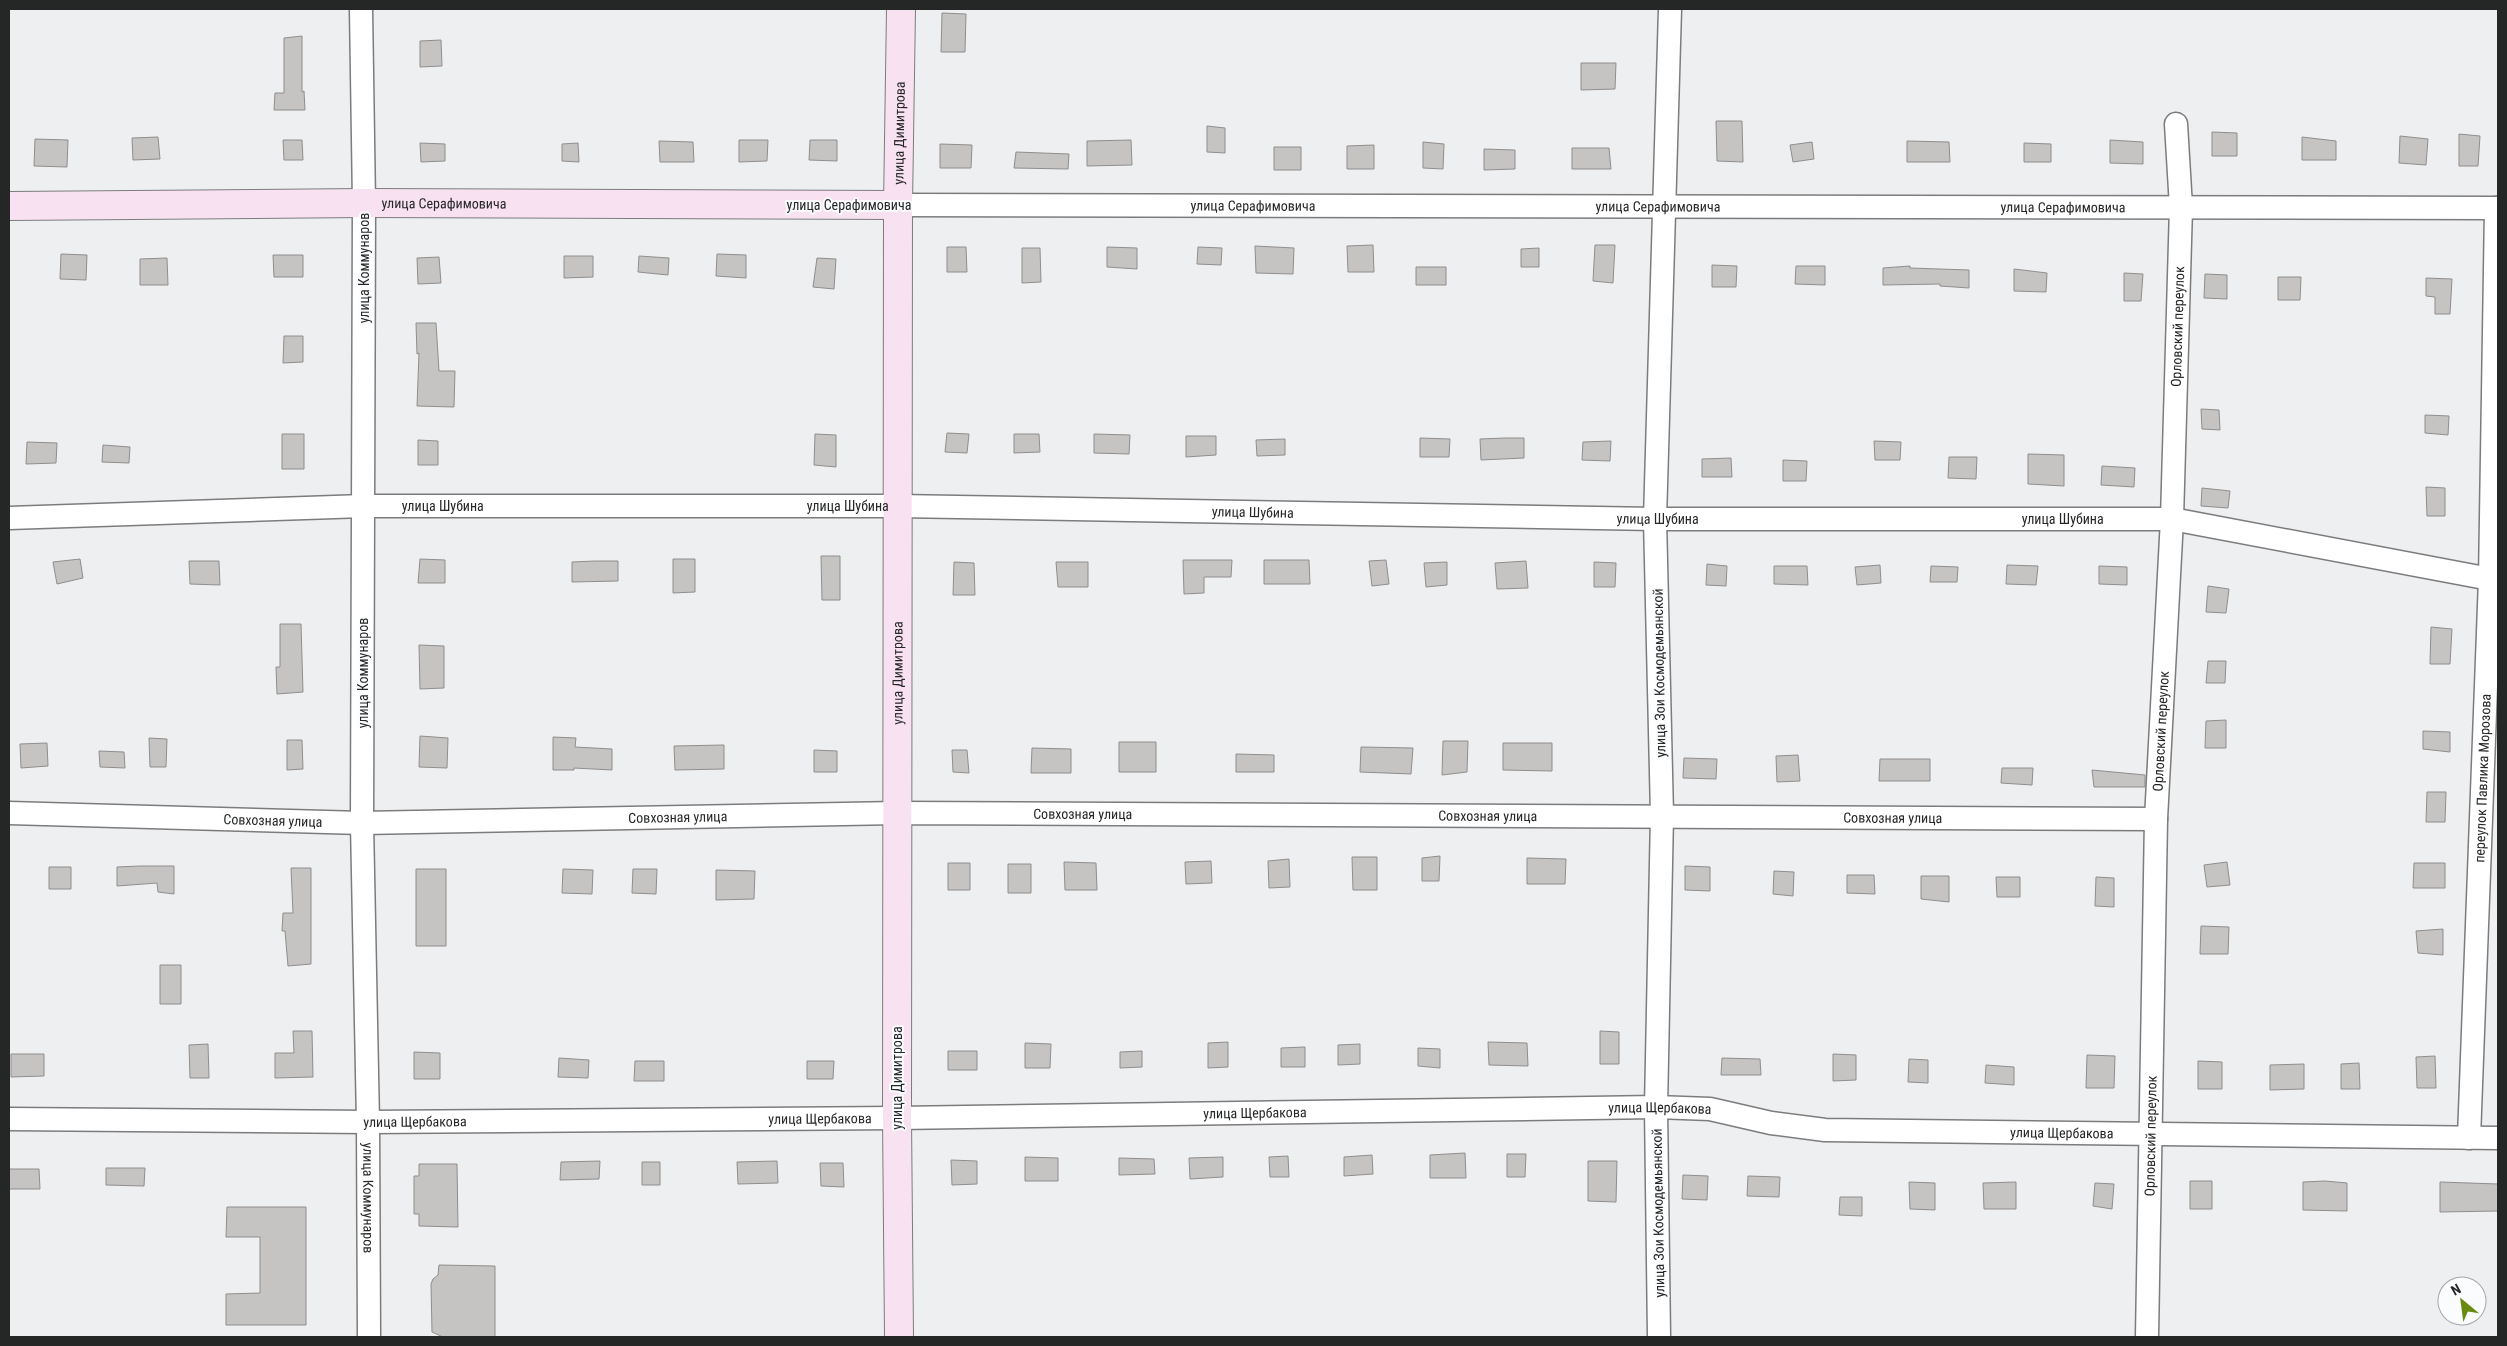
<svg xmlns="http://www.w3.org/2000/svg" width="2507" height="1346" font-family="'Roboto Condensed',sans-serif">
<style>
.building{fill:#c6c4c3;stroke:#908e8d}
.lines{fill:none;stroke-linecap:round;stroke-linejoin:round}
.street-casing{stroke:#7c7c7e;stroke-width:25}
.secondary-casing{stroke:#7c7c7e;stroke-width:30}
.street{stroke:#fff;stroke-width:22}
.secondary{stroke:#f8e2f1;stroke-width:28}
.labels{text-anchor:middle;stroke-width:4;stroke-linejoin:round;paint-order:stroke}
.street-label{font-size:14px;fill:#252626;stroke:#fbfcfe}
</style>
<rect width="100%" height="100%" fill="#eeeff1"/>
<path class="building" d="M942 13 966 14 965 52H941Z
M302 36V92L304 91 305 110H274L275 93H284V38Z
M441 40 442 66 420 67V41Z
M1581 63H1616L1615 89 1581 90Z
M1716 121H1742L1743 162 1717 161Z
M1207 126 1225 128V153L1207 152Z
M2212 132 2237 133V156H2212Z
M2459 134 2480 136 2478 166H2459Z
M2400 136 2428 139 2426 165 2399 163Z
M158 137 160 159 133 160 132 138Z
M2302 137 2336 141V160H2302Z
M35 139 68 140 67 167 34 166Z
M283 140H302L303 160H284Z
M739 140H768L767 161 739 162Z
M810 140H837V161L809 160Z
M1131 140 1132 165 1087 166V141Z
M2110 140 2143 142V164L2110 163Z
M659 141 693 142 694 162H660Z
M1907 141 1949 142 1950 162H1907Z
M1423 142 1444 144 1443 169 1423 168Z
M1812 142 1814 159 1793 162 1790 145Z
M420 143 445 144V161L421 162Z
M578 143 579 162 562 161V144Z
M2024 143 2051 144V162H2024Z
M940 144 972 145 971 168H940Z
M1374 145V169H1347V146Z
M1274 147H1301V170H1274Z
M1572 148H1609L1611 169H1572Z
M1484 149 1515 150V169L1484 170Z
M1016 152 1069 154 1068 169 1014 168Z
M1373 245 1374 272H1348L1347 246Z
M1595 245H1615L1613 283 1593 281Z
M1255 246 1294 248 1293 274 1256 273Z
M947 247H966L967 272H947Z
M1107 247 1137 248V269L1107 267Z
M1198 247 1222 248 1221 265 1197 264Z
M1022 248H1040L1041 282 1022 283Z
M1539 248V267H1521V249Z
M61 254 87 255 86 280 60 279Z
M717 254 746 255V278L716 276Z
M273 255H303V277H274Z
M564 256H593V277L564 278Z
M639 256 669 258 668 275 638 272Z
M439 257 441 283 418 284 417 258Z
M167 258 168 285H140V259Z
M817 258 836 259 834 289 813 287Z
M1712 265 1737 266 1736 287H1712Z
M1796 266H1825V285L1795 284Z
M1910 266V268L1969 270V288L1940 286V284L1883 285V268Z
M1416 267H1446V285H1416Z
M2014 269 2047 273 2046 292 2014 291Z
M2124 273 2143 274 2141 301H2124Z
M2205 274 2227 275V299L2204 298Z
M2278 277H2301L2300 300H2278Z
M2426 278 2452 279 2450 314H2435V297L2426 296Z
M416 323H436L439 371H455L454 407 417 406 419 353 417 354Z
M284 336H303V362L283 363Z
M2201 409 2219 410 2220 430 2202 429Z
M2425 415 2449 416 2448 435 2425 433Z
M947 433 969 434 967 453 945 452Z
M282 434H304V469H282Z
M815 434 836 435V467L814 465Z
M1014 434H1039L1040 452 1014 453Z
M1094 434 1130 435 1129 454 1094 453Z
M1186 436H1216V455L1186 457Z
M1420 438 1450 439 1449 457H1420Z
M1505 438H1524V458L1481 460 1480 439Z
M1285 439V455L1257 456 1256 440Z
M418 440 438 441V465H418Z
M1611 441 1610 461 1582 460 1583 442Z
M1874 441 1901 442 1900 460H1875Z
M27 442 57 443 56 463 26 464Z
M103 445 130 447 129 463 102 462Z
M2028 454 2064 455V486L2028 484Z
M1949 457H1977L1976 479 1948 478Z
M1731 458 1732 477H1702V459Z
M1783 460 1807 461 1806 481H1783Z
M2102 466 2135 468 2134 487 2101 485Z
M2426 487 2445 488V516H2427Z
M2202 488 2230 491 2228 508 2201 506Z
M821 556H840V600H822Z
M80 559 83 578 57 584 53 562Z
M420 559 445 560V583H418Z
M673 559H695V592L673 593Z
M1183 560H1232L1231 577H1204V593L1184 594Z
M1264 560H1309L1310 584H1264Z
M1386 560 1389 584 1372 586 1369 561Z
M189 561H219L220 585 190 584Z
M595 561H618V581L572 582V562Z
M1526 561 1528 588 1497 589 1495 563Z
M954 562 974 563 975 595H953Z
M1056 562H1088V587H1058Z
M1447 562V585L1426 587 1424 563Z
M1594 562 1616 563 1615 587H1594Z
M1707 564 1727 566 1726 586 1706 585Z
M1880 565 1881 583 1857 585 1855 567Z
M2007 565 2038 566 2036 585 2006 584Z
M1774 566H1807L1808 585 1774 584Z
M1931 566 1958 567 1957 582H1930Z
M2099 566 2127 567V585L2099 584Z
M2208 586 2229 589 2226 613 2206 612Z
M280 624H301L303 692 277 694 276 667H280Z
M2431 627 2452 629 2450 664H2430Z
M419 645 444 646V688L420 689Z
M2208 661H2226L2225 683H2206Z
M2226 720V748H2205L2206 721Z
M2423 731 2450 732V752L2423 749Z
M420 736 448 738 447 768 419 767Z
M553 737 576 738 575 747 612 749V770L574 768V770H553Z
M149 738 167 739 166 767H150Z
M287 740H302L303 769 287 770Z
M1443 741H1468L1467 772 1442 775Z
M1119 742H1156V772H1119Z
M47 743 48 766 21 768 20 744Z
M1503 743H1552V771L1503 770Z
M724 745V769L675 770 674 746Z
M1361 747 1413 748 1411 774 1360 772Z
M1032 748 1071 749V773H1031Z
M814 750 837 751V772H814Z
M952 750H967L969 773 953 772Z
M99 751 124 752 125 768 100 767Z
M1236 754 1274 755V772H1236Z
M1798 755 1800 781 1777 782 1776 756Z
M1684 758 1717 759 1716 779 1683 778Z
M1880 759H1930V781H1879Z
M2002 768H2033L2032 785 2001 783Z
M2092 770 2145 775V787H2094Z
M2427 792H2446L2445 822H2426Z
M1440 856 1439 881H1422V858Z
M1352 857H1377V890H1353Z
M1527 858 1566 859 1565 884H1527Z
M1289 859 1290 887 1269 888 1268 861Z
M1211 861 1212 883 1186 884 1185 862Z
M1064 862 1096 863 1097 890H1065Z
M2227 862 2230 885 2207 887 2204 865Z
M948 863H970V890H948Z
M2414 863H2445V888H2413Z
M1008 864H1031V893H1008Z
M140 866H174V894L158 892 157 883 117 886V867Z
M1685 866 1710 867V891L1685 890Z
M49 867H71V889H49Z
M291 868H311V964L288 966 285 931H282L283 913H293Z
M416 869H446V946H416Z
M563 869 593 870 592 894 562 893Z
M633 869H657L656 894 632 893Z
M716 870 755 871 754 899 716 900Z
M1774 871 1794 872 1793 896 1773 894Z
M1847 875H1874L1875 894 1847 893Z
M1921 876H1949V902L1921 899Z
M1996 877H2020V897H1997Z
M2096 877 2114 878V907L2095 906Z
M2201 926 2229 927 2228 954H2200Z
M2443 929V955L2418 953 2416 931Z
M160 965H181V1004H160Z
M293 1031H312L313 1077 275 1078V1053H294Z
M1600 1031 1619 1032V1064H1600Z
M1228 1042V1067L1208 1068V1043Z
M1488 1042 1527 1043 1528 1066 1489 1065Z
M1025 1043 1051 1044 1050 1068H1025Z
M208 1044 209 1078H190L189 1045Z
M1360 1044V1064L1338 1065V1045Z
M1305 1047V1067H1281V1048Z
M1418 1048 1440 1049V1068L1418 1066Z
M948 1051H977V1070H948Z
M1142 1051V1067L1120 1068V1052Z
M414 1052 440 1053V1079H414Z
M11 1054H44V1076L11 1077Z
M1833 1054 1856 1055V1080L1833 1081Z
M2087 1055 2115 1056 2114 1088H2086Z
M2435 1056 2436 1088H2417L2416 1057Z
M559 1058 589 1060 588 1078 558 1077Z
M1722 1058 1760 1059 1761 1075H1721Z
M1909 1059 1928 1060V1083L1908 1082Z
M635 1061H664V1081H634Z
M807 1061H834L833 1079H807Z
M2198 1061 2222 1062V1089H2198Z
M2359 1063 2360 1089H2341V1064Z
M2304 1064V1089L2270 1090V1065Z
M1986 1065 2014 1067V1085L1985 1083Z
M1465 1153 1466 1178H1430V1155Z
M1507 1154H1526L1525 1177H1507Z
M1372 1155 1373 1174 1344 1176V1157Z
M1288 1156 1289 1177H1270L1269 1157Z
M1025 1157 1058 1158V1181H1025Z
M1223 1157V1177L1190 1179 1189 1158Z
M1119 1158 1154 1159 1155 1174 1119 1175Z
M951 1160 977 1161V1184L952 1185Z
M600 1161 599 1179 560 1180 561 1162Z
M777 1161 778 1183 738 1184 737 1162Z
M1588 1161H1617L1616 1202 1588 1201Z
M642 1162H660V1185H642Z
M820 1163H843L844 1187 821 1186Z
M419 1164H457L458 1227 419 1226V1214H414V1176H419Z
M106 1168H145L144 1186 106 1185Z
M9 1169H39L40 1189H9Z
M1683 1175 1708 1176 1707 1200 1682 1199Z
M1748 1176 1780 1177 1779 1197 1747 1196Z
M2190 1181H2212V1209H2190Z
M2325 1181 2347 1183V1211L2303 1210V1182Z
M1909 1182 1935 1183V1210L1910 1209Z
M2016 1182V1209H1984L1983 1183Z
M2440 1182 2498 1184V1211L2440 1212Z
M2095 1183 2114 1184 2112 1209 2093 1206Z
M1840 1197H1862V1216L1839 1215Z
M227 1207H306V1325H226V1294L260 1293V1237H226Z
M439 1265 495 1266V1337H443L432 1332 431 1284 433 1279 438 1275Z"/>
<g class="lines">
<g class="street-casing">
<g id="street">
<path id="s1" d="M361 9 364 203 362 823 368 1122 369 1337"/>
<path id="s2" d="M898 205 2498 208"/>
<path id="s3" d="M9 518 364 506H898L1655 519H2172L2490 579"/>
<path id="s4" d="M9 813 362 823 897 813 2156 819"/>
<path id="s5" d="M9 1119 368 1122 897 1118 1656 1107 1710 1109 1771 1123 1825 1130 2498 1138"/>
<path id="s6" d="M2469 1138 2490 579 2496 208"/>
<path d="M1659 1337 1656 1107 1662 815 1655 519 1670 9"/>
<path id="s7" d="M2147 1337 2156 819 2172 519 2181 207 2176 124"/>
</g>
</g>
<g class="secondary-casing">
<g id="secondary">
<path id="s8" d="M9 206 364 203 898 205"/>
<path id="s9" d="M899 1337 897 1118 898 205 901 9"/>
</g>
</g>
<use href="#street" class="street"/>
<use href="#secondary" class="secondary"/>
</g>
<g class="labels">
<g class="street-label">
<text dy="5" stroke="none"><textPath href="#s9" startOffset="1204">улица Димитрова</textPath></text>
<text dy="5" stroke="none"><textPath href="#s8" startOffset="435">улица Серафимовича</textPath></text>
<text x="849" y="210">улица Серафимовича</text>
<text dy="5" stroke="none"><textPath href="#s2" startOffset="355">улица Серафимовича</textPath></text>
<text dy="5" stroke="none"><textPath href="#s2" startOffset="760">улица Серафимовича</textPath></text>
<text dy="5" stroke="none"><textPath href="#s2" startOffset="1165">улица Серафимовича</textPath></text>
<text transform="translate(364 268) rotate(-90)" y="5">улица Коммунаров</text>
<text dy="5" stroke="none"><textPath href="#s7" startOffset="1011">Орловский переулок</textPath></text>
<text dy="5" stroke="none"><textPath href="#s3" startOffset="434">улица Шубина</textPath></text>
<text dy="5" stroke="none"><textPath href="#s3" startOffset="839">улица Шубина</textPath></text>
<text dy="5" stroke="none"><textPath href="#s3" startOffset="1244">улица Шубина</textPath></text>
<text dy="5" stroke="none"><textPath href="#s3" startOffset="1649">улица Шубина</textPath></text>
<text dy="5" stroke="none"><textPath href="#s3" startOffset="2054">улица Шубина</textPath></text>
<text transform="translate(363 673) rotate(-90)" y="5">улица Коммунаров</text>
<text dy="5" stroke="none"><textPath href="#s9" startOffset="664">улица Димитрова</textPath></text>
<text transform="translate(1659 673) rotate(-91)" y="5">улица Зои Космодемьянской</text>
<text dy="5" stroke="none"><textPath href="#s7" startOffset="606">Орловский переулок</textPath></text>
<text dy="5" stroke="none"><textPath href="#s6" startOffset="360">переулок Павлика Морозова</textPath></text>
<text dy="5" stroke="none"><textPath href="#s4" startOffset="1074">Совхозная улица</textPath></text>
<text dy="5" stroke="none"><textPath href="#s4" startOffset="1479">Совхозная улица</textPath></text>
<text dy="5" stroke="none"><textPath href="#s4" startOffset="669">Совхозная улица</textPath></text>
<text dy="5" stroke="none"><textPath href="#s4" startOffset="1884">Совхозная улица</textPath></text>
<text dy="5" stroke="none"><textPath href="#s4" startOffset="264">Совхозная улица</textPath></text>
<text transform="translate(897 1078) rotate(-90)" y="5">улица Димитрова</text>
<text dy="5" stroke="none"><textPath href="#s5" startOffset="1651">улица Щербакова</textPath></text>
<text dy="5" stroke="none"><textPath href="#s5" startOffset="1246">улица Щербакова</textPath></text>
<text dy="5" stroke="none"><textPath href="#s5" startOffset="811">улица Щербакова</textPath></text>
<text dy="5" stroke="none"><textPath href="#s5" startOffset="406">улица Щербакова</textPath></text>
<text dy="5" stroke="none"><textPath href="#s5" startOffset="2055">улица Щербакова</textPath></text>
<text dy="5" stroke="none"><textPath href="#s7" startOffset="201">Орловский переулок</textPath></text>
<text dy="5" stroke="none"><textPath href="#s1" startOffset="1189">улица Коммунаров</textPath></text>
<text transform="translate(1658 1213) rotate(-91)" y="5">улица Зои Космодемьянской</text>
</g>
</g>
<rect width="2507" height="1346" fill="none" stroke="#252626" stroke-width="20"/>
<g transform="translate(2462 1301) rotate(331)"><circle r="24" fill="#fbfcfe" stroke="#a5a6a8"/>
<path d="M0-4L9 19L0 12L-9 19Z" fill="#688b0f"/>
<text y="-8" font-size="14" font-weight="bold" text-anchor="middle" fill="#252626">N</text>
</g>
</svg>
